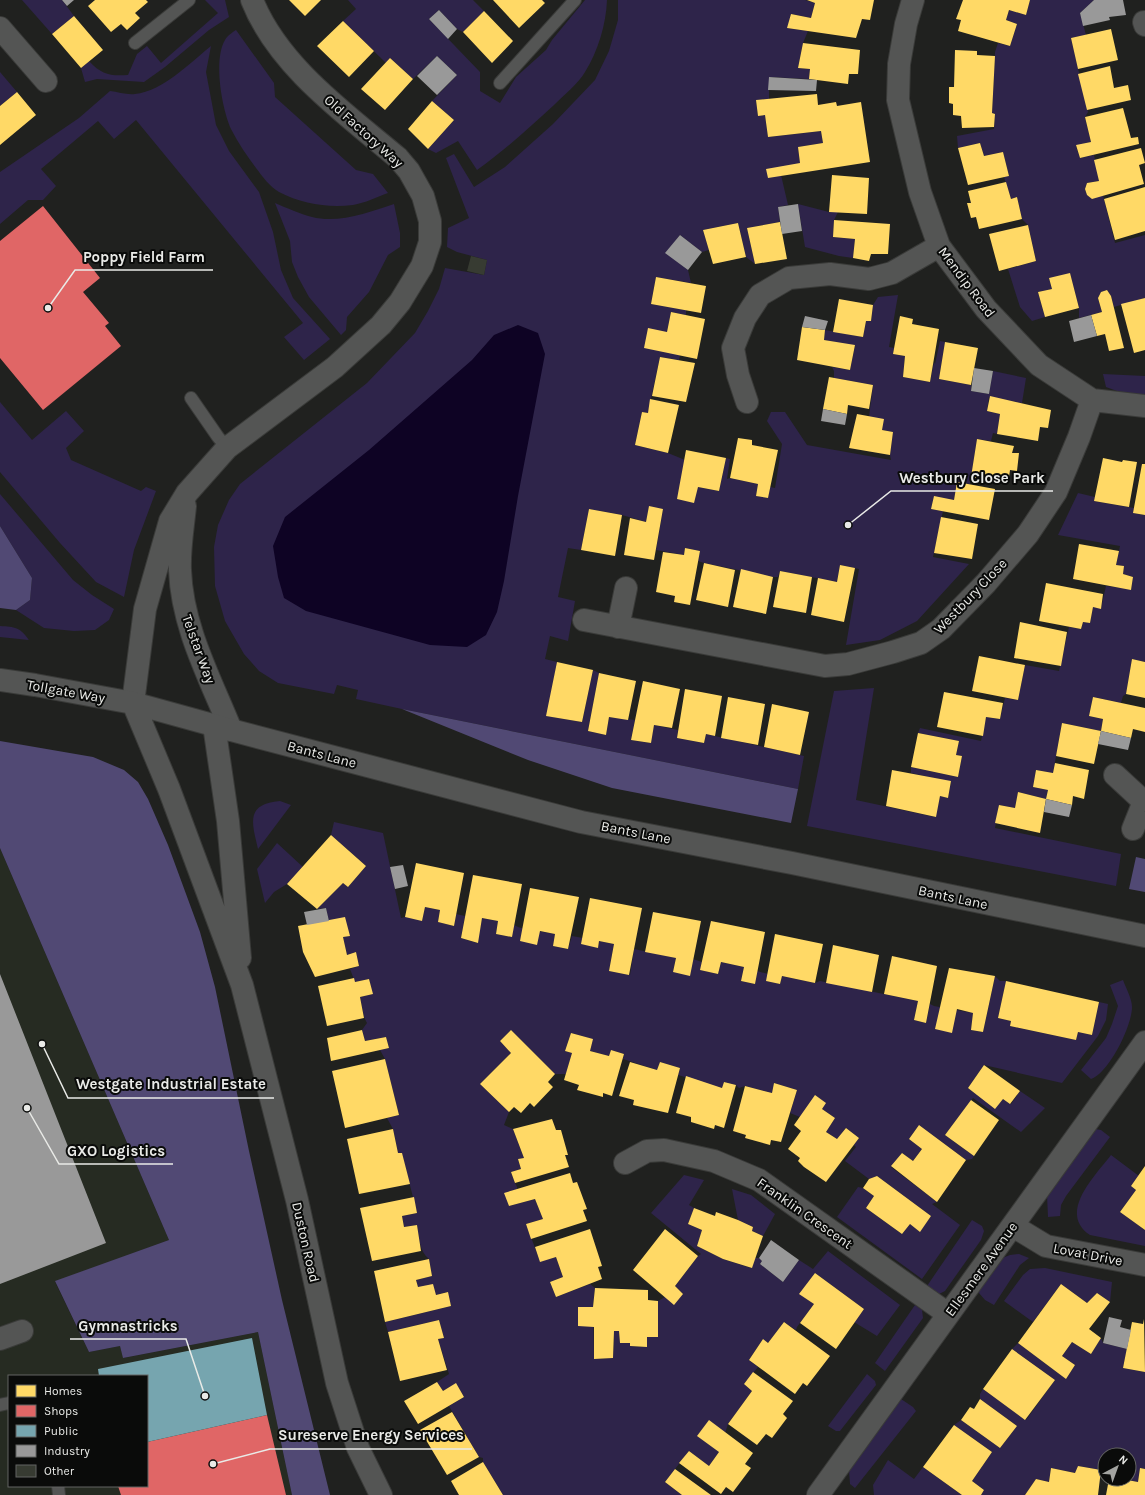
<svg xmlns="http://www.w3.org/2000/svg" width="1145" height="1495" font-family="Karla,sans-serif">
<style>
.built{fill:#262b22;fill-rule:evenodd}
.green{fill:#2e244a}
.forest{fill:#514974}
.water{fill:#0e0324}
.homes{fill:#ffd966}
.shops{fill:#e06666}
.public{fill:#76a5af}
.industry{fill:#999}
.building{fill:#373b32}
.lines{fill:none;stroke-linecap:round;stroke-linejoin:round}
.lane-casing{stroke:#3a3b39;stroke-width:14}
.street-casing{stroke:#3a3b39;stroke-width:24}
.secondary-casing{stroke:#3a3b39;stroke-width:24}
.lane{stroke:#545554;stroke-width:12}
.street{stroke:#545554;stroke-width:22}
.secondary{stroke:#545554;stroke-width:22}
.labels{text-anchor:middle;stroke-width:4;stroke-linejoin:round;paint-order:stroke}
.street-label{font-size:14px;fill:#e9eae7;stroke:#0a0b0a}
.leader{fill:none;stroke:#e9eae7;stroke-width:1.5}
.callout-dot{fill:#e9eae7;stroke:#0a0b0a;stroke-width:1.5}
.callout-label{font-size:15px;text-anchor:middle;font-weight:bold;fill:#e9eae7;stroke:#0a0b0a;stroke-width:4;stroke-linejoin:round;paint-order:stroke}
</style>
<rect width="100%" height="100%" fill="#20211f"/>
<path class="built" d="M0 848 169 1240 55 1282 89 1352 120 1346 124 1358 258 1332 292 1495H0ZM9 1376H147V1486H9Z"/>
<path class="green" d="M22 0H62L74 16 52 34Z
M205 0H225L229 17 209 30 165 67 144 82 97 79 85 82 81 68 89 61C102 75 110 76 128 75L137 54 147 46 161 63 218 13Z
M348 0H473L484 11 463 32 457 29 439 10 429 19 480 72V91L500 103 516 77 546 50 552 40 585 0H607C606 25 598 51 585 72 578 84 564 95 554 105 529 128 505 150 477 170L458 141 436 153 428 149 454 120 432 101 457 75 437 56 413 79 390 58 386 63 343 21 356 9Z
M618 0H805L815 3 811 18 791 14 788 28 808 31 803 43 798 68 810 69 809 79 769 77V99L756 100 758 116 765 115 768 137 821 131 823 143 798 147 800 163 781 175 788 205 778 207 780 222 747 228 755 264 746 257 738 223 703 230 709 250 702 252 680 235 666 253 688 270 691 283 656 277 651 304 686 310V315L671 312 667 332 680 355 679 360 660 357 648 413 642 412 635 445 668 453 685 460 698 487 719 491 726 458 730 459 727 479 730 478 758 484 756 496 768 498 770 487 775 488 782 444 767 421 771 412H785L807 445 891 460 890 455 893 432 882 430 869 417 873 385 834 378V371L832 367 850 370 855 346 824 340 825 330 863 337 866 321H871L873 305 878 297 898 295 889 347 894 348 893 354 905 356 903 377 930 382 934 362 935 364 940 341 945 342 939 379 971 385V391L989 394 993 371 1026 378 1022 403 989 397 987 411 1000 414 997 434 993 433 991 441 977 439 970 484 957 482 954 500 934 497 931 509 943 511 933 557 969 564 917 621 880 640 846 645 859 569 840 565 837 582 780 571 778 577H773L704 563 698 561 700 551 685 548 684 555 656 550 663 509 649 507 646 522 622 515 589 509 581 550 568 548 558 597 575 601 568 641 550 636 545 659 557 662 547 716 582 722 593 670 599 673 588 731 606 735 609 717 635 720 631 740 650 743 654 725 678 730 677 738 704 743 706 734 804 756 798 789 402 709 356 699 358 690 337 685 334 694 278 683 259 671 244 654 225 621 215 586 214 547 218 525 229 500 240 484 367 383 415 333 428 311 439 289 445 268 484 275 487 260 457 252 447 247 448 228 469 218 446 158 454 154 474 187 505 167 553 124 595 80 609 51 618 20Z
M1030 0H1094L1080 13 1086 35 1071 38 1088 112 1085 117 1091 142 1076 146 1080 158 1094 155 1099 181 1087 183 1085 189 1087 195 1092 198 1103 195 1115 243 1145 235V298L1114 307 1111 296 1107 290 1101 292 1098 298 1102 312 1079 318V308L1070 274 1049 278 1052 289 1038 292 1045 317 1032 321 1020 307 1008 269 1036 261 1028 225 1022 219 1017 197 1011 199 1004 177 1009 176 1003 152 984 156 980 143 958 148 957 136 994 129 995 114 992 113 995 52 998 43 1010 46 1017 24 1006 20 1009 10 1026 15Z
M236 30 274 83 275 97 356 170 373 174 388 193C377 197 365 203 353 205 328 208 302 204 279 192 270 187 262 176 256 168 247 156 238 143 231 129 222 109 213 60 225 40 227 36 233 32 236 30Z
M211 46 206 72 216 125 229 151 259 192 273 232 281 270 293 298 330 339 304 360 284 337 303 323 136 120 114 139 98 121 41 169 56 186 43 200H28L0 224V172L79 118 110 91C118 92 127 95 135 94 163 91 190 63 211 46Z
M0 72 17 92 0 106Z
M275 203C287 208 300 214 312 217 338 224 370 212 394 204L400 233V247L388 255 369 292 347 317 346 330 341 335 309 297 298 277 292 262 290 241Z
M798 204 829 212H838L834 220 833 237 855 239 853 258 839 256 805 247Z
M1103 374 1145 376V396L1128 395 1106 387Z
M0 402 32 440 66 411 84 431 66 448 71 460 141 491 146 487 156 491 134 550 124 597 96 582 60 543 0 472Z
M1078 493 1095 497 1094 501 1134 508 1133 513 1145 515V662L1132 659 1126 694 1123 696 1121 703 1093 697 1089 716 1103 719 1101 731 1062 723 1053 773 1036 770 1033 787 1048 790 1046 799 1018 792 1015 808 999 805 995 828 1121 854 1116 886 807 826 834 691 874 688 856 800 935 817 940 796 948 798 951 782 911 773V767L958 777 962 756 956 755 959 741 918 733 920 728 981 741 986 717 1000 719 1005 698 1018 700 1025 665 1059 671 1069 627 1081 629 1083 622 1090 623 1093 607 1101 608 1106 586 1131 589 1133 577 1123 574 1124 566 1116 565 1120 546 1058 535Z
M0 494 73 580 92 595 114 609 109 620 95 630 74 631 44 628 16 610 30 600 32 578 0 526Z
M0 626C15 627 20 627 29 640L0 637Z
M280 801 291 805 258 849C252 823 245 804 280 801Z
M334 822 383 833 401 918 405 917 422 920 425 907 440 910 438 922 454 926 456 914 465 916 461 938 477 943 482 918 498 921 496 934 511 937 514 925C524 931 543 931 555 934L553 946 568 949 572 936 583 938 582 944 598 947 599 941 614 944 609 971 630 975 634 949 676 958 673 972 693 959 702 962 701 970 718 974 721 962 744 967 741 981 755 984 757 971 768 974 767 981 780 984 782 976 815 983 820 981 918 1001 914 1020 926 1023 930 1004 934 1006 973 1013 971 1030 983 1032 995 976 1000 981H1006L998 1018 1011 1021 1010 1026 1076 1040 1078 1032 1092 1035 1099 1002 1108 1004 1106 1020 1098 1036 1062 1083 984 1065 968 1088 995 1108 1003 1099 1011 1104 1020 1091 1045 1108 1021 1132 973 1098 945 1135 974 1156 972 1159 966 1160 919 1125 909 1139 922 1149 913 1161 902 1153 891 1167 937 1202 932 1204 960 1225 922 1279 837 1217 858 1187 863 1188 874 1196 866 1208 902 1234 910 1224 920 1231 931 1216 877 1176 869 1179 845 1161 856 1147 854 1145 859 1138 846 1128 837 1139 826 1132 835 1118 822 1109 800 1117 790 1113 797 1090 774 1083 772 1093 745 1086 739 1088 736 1085 724 1082 722 1088 678 1075 680 1068 660 1062 657 1070 623 1059 624 1054 611 1050 609 1056 590 1051 592 1039 571 1033 565 1051 572 1053 566 1074H555L511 1030 500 1041 511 1053 480 1084 509 1112 504 1125 513 1129 524 1158 518 1159 521 1169 511 1172 515 1183 517 1187V1189L505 1194 509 1206 535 1199 543 1219 526 1224 540 1261 556 1257 563 1277 550 1282 556 1297 590 1284 595 1288 593 1307 594 1359 613 1358 614 1331H619L620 1343H630V1346L647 1347V1337H658V1301L665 1297 683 1294 675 1286 698 1256 701 1254 651 1213 684 1175 704 1180 689 1205 694 1208 688 1224 702 1230 697 1246 723 1259 751 1268 755 1258H759L762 1261 760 1264 783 1282 799 1260 813 1269 828 1251 900 1305 877 1336 854 1322 864 1309 815 1273 800 1294 814 1304 797 1327 796 1330 784 1322 768 1343 763 1339 749 1360 758 1367 744 1384 752 1391 728 1424 719 1452 709 1466 689 1451 665 1482 682 1495H503L483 1462V1458L479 1457 449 1406 464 1397 456 1384 443 1391 437 1382 449 1374 438 1339 444 1338 439 1320 388 1332 385 1322 451 1306 447 1292 436 1295 418 1287 416 1280 432 1276 429 1259C419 1251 419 1237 417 1225L404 1227 402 1216 417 1213 402 1154 398 1153 393 1129 387 1118 399 1115 385 1059 380 1050 389 1048 386 1037 365 1041 362 1030 367 1023 364 1017 360 997 372 994 369 979 355 982 350 969 359 966 356 952 347 955 343 937 349 936 329 921 326 908 317 909 343 883 348 887 366 866 331 835Z
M277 843 303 867 287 884 274 892 265 903 257 869Z
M1123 980C1126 988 1132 999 1132 1007 1132 1026 1109 1073 1091 1079L1081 1070 1106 1038 1112 1024 1118 1006 1110 985Z
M1095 1129 1101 1130 1110 1137 1066 1196 1061 1205 1060 1216 1048 1217 1047 1195Z
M1111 1155 1139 1176 1131 1186 1136 1190 1120 1212 1145 1230V1246L1090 1235C1057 1213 1095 1176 1111 1155Z
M732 1189 751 1195 775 1214 763 1236 752 1231 753 1227 738 1220Z
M972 1220 982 1226 984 1231 981 1240 945 1291 939 1294 927 1286Z
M1019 1254 1029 1258 1020 1265 994 1305 985 1300 979 1293 980 1288 1000 1259 1010 1255Z
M1045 1268 1112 1282 1110 1302 1097 1293 1087 1303 1061 1284 1033 1322 1004 1301 1023 1275 1030 1269Z
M915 1305 922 1310 923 1318 885 1371 875 1363Z
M1101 1338 1103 1343 1127 1349 1123 1368 1145 1372V1469L1140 1468 1138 1482 1122 1479H1129V1455H1105V1476L1100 1477 1101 1470 1078 1466 1075 1473 1051 1468 1049 1482 1036 1479 1025 1495H981L984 1490 972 1481 992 1452 954 1425 961 1420 1000 1448 1017 1426 980 1399V1394L983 1389 1026 1420 1055 1380 1012 1349 1018 1343 1066 1379 1075 1365 1062 1356 1072 1342 1091 1354Z
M867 1374 875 1381 876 1385 840 1431H836L828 1426Z
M898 1397 913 1407 916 1411 855 1488 850 1484 849 1470Z
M888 1460 914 1479 923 1467 962 1495H874L873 1485Z"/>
<path class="forest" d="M0 526 32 578 30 600 16 610 0 608Z
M402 709 798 789 791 823 612 788 528 760Z
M0 741 93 757 124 770 138 782 148 799 168 845 200 932 215 987 249 1151 282 1300 330 1495H292L258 1332 123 1358 120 1346 89 1352 55 1281 169 1240 0 848Z
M1136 857 1145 859V892L1129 889Z"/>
<path class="water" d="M518 325 538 333 545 354 518 496 504 581 497 612 486 635 467 647 430 645 306 611 284 598 278 577 273 546 285 517 369 450 472 360 494 335Z"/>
<path class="homes" d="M95 0H146L148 2 135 13 140 18 127 30 121 24 111 32 88 6Z
M289 0H321L305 16Z
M493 0H542L545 3 519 28Z
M807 0H874L870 20 862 19 856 38 787 28 791 14 811 18 815 3Z
M963 0H1030L1026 15 1009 10 1006 20 1017 24 1010 46 958 31 961 20 956 19Z
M484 11 513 41 492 63 463 32Z
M74 16 103 50 81 68 52 34Z
M343 21 374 51 349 77 317 46Z
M1111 29 1118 60 1078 69 1071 38Z
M803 43 860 50 858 74H849L848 84 809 79 810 69 798 68Z
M955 50 977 51V55L995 56 992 113 995 114 994 127 962 128 961 116 953 115V104L949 103V87H954Z
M390 58 413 79 385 110 361 89Z
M1110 66 1114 88 1128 85 1131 100 1087 110 1078 74Z
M17 92 36 115 0 145V106Z
M817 94 818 105 836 102 837 106 861 102 870 162 768 178 766 169 800 163 798 147 823 143 821 131 768 137 765 115 758 116 756 100Z
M432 101 454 120 428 149 408 129Z
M1123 108 1131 138 1138 137 1139 144 1080 158 1076 145 1091 142 1085 117Z
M980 143 984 156 1003 152 1009 176 968 185 958 148Z
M1141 148 1145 163 1139 165 1144 184 1092 199 1087 195 1085 189 1087 183 1099 181 1094 160Z
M832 175 869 178 867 214 829 212Z
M1006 182 1011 199 1017 197 1022 219 979 229 976 217 971 218 967 203H971L968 191Z
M1145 187V231L1115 240 1104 199Z
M834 220 890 224 888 254H871L869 261 853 258 855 239 833 237Z
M780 222 787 259 755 264 747 228Z
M738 223 746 257 713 264 703 230Z
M1028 225 1036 261 999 271 989 234Z
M1070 273 1079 308 1045 317 1038 292 1052 289 1049 278Z
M656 277 706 286 701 313 651 304Z
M1107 290 1111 296 1124 348 1109 351 1105 334 1097 336 1091 315 1102 312 1098 298 1101 292Z
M1145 298V350L1134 353 1121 304Z
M839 299 873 305 871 321H866L863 337 833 332Z
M671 312 705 319 697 359 644 348 648 328 667 332Z
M900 316 913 319 912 324 939 329 930 382 903 377 905 356 893 354Z
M802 327 825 330 824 340 855 345 850 370 797 360Z
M945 342 978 348 971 385 939 379Z
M660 357 695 363 686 402 652 396Z
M829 377 873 385 869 409 848 405 847 414 823 409Z
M990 396 1051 410 1048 428 1040 427 1038 441 997 434 1000 414 987 411Z
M650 399 679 405 668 453 635 445 642 412 648 413Z
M857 414 884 419 882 430 893 432 890 455 849 448Z
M738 438 752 440V445L778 450 768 498 756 496 758 484 730 478Z
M977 439 1014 446 1012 453H1019L1017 471 1010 470 1008 484 971 477Z
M686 450 726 458 719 491 698 487 694 503 677 499Z
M1103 458 1122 462 1123 460 1137 462 1129 507 1094 501Z
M1142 464H1145V515L1133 513Z
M957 482 995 489 989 520 931 509 934 496 954 500Z
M649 506 663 509 654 560 624 555 630 518 646 522Z
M589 509 622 515 615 556 581 550Z
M941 517 978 524 972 559 934 553Z
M1079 544 1119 551 1116 565 1124 566 1123 574 1133 577 1131 590 1073 579Z
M685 548 700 551 690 605 674 602 675 596 656 592 663 552 684 555Z
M704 563 735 570 728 607 696 600Z
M840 565 855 568 844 622 811 615 818 578 837 582Z
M741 569 773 577 766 614 733 607Z
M780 571 812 577 806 613 773 607Z
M1046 583 1103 594 1101 609 1093 607 1090 623 1083 622 1081 629 1039 621Z
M1020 622 1067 632 1061 666 1014 658Z
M979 656 1025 665 1018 700 972 691Z
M1132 659 1145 662V698L1126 694Z
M557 662 593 670 582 722 546 716Z
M599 673 636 681 628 720 609 717 606 735 588 731Z
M643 681 680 689 672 728 654 725 651 743 631 740Z
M685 689 722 696 715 736 706 734 704 743 677 738Z
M944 692 1003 703 1000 719 986 717 983 736 937 727Z
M728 697 765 704 758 745 721 738Z
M1093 697 1145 708V732L1133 729 1131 738 1101 731 1094 764 1056 756 1062 723 1101 731 1103 719 1089 716Z
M772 704 809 712 800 755 764 747Z
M918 733 959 741 956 755 962 756 958 777 911 767Z
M1055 763 1089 770 1084 799 1073 796 1072 805 1046 799 1048 790 1033 787 1036 770 1053 773Z
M892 770 951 781 948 798 940 796 936 817 886 806Z
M1018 792 1046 799 1040 833 995 823 999 805 1015 808Z
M331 835 366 866 348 887 343 883 317 909 287 884Z
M416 863 464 873 454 926 438 922 440 910 425 907 422 921 405 917Z
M473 875 522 884 512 937 496 934 498 921 482 918 478 943 461 938Z
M530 888 579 897 568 949 553 946 555 934 540 931 537 945 520 941Z
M590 898 642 908 629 975 609 971 614 944 599 941 598 948 581 944Z
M653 912 701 921 690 976 673 972 676 958 645 952Z
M345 917 350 936 343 937 347 955 356 952 359 966 315 977 303 952 298 926Z
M711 921 765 932 755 984 741 981 744 967 721 962 718 974 700 970Z
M775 934 823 944 815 983 782 976 780 984 766 981Z
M833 945 879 955 872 992 826 983Z
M892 956 937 966 926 1023 914 1020 918 1001 884 994Z
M949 968 995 976 983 1032 971 1030 973 1013 957 1009 952 1033 935 1029Z
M354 978 355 982 369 979 373 994 360 997 364 1018 327 1026 318 986Z
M1006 981 1099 1002 1092 1035 1078 1032 1076 1040 1010 1026 1011 1021 998 1018Z
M362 1030 365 1041 386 1037 389 1048 331 1061 327 1038Z
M511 1030 555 1074 548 1082 553 1087 534 1107 530 1103 521 1113 514 1107 509 1112 480 1084 511 1053 500 1041Z
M571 1033 593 1039 590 1051 609 1056 611 1050 624 1054 612 1096 603 1093V1097L577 1090 579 1085 564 1080 572 1053 565 1051Z
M385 1059 399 1115 345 1128 332 1071Z
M630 1062 657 1070 660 1062 680 1068 668 1113 633 1105 634 1100 619 1096Z
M984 1065 1020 1091 1010 1104 1003 1099 995 1109 968 1088Z
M686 1076 722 1088 724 1082 736 1085 724 1128 715 1125 714 1129 691 1122V1117L676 1113Z
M774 1083 797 1090 781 1142 771 1140 770 1145 745 1138 746 1135 733 1131 745 1086 772 1093Z
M815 1095 826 1103 822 1109 835 1118 826 1132 837 1139 846 1128 859 1138 826 1182 804 1167 798 1161 800 1158 788 1149 801 1131 794 1125Z
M971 1100 999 1120 974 1156 945 1135Z
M552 1119 556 1130H561L568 1155H565L569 1167 515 1183 511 1172 521 1169 518 1159 524 1158 513 1129Z
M919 1125 966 1160 937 1202 891 1166 902 1153 913 1161 922 1149 909 1139Z
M393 1129 398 1153H402L410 1184 359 1194 347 1139Z
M1145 1166V1230L1120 1212 1136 1190 1131 1186Z
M570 1173 573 1183 577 1182 587 1209 583 1210 587 1221 531 1239 526 1224 543 1219 535 1199 509 1206 504 1193Z
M877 1176 931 1216 920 1232 910 1224 902 1234 866 1208 874 1196 863 1188 869 1179Z
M414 1197 417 1213 402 1216 404 1227 417 1225 421 1251 372 1261 360 1208Z
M694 1208 715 1216 716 1212 738 1220 753 1227 752 1231 763 1236 752 1268 723 1259 697 1246 702 1230 688 1224Z
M590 1229 602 1266 598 1267 602 1279 556 1297 550 1282 563 1277 556 1257 540 1262 535 1247Z
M665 1229 698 1256 675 1286 683 1294 674 1305 633 1270Z
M429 1259 432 1276 416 1280 418 1287 433 1284 436 1295 448 1292 451 1306 385 1322 374 1271Z
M815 1273 864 1309 836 1349 800 1323 814 1304 799 1294Z
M1061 1284 1087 1303 1097 1293 1110 1302 1089 1329 1101 1338 1091 1354 1072 1342 1062 1356 1075 1365 1066 1379 1018 1343Z
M595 1288 648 1290V1300L658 1301V1337H647V1347L630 1346V1343H620L619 1331H614L613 1358 594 1359V1327L578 1326V1307H593Z
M1144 1319 1145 1372 1123 1368 1132 1322 1143 1324Z
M439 1320 444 1338 438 1339 447 1370 400 1381 388 1332Z
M784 1322 830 1356 807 1386 803 1383 795 1394 749 1360 763 1339 768 1343Z
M1012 1349 1055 1380 1025 1420 983 1389Z
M753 1372 793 1401 783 1414 787 1418 772 1438 766 1434 757 1445 728 1424 752 1391 744 1384Z
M437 1382 443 1391 456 1383 464 1397 418 1424 404 1401Z
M980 1399 1017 1426 1000 1448 961 1420 970 1407 974 1409Z
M452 1412 479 1457 447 1475 420 1430Z
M709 1420 753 1453 745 1464 751 1468 733 1492 726 1487 721 1494 679 1463 689 1451 709 1466 719 1452 697 1436Z
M954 1425 992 1452 972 1481 984 1490 981 1495H962L923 1467Z
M483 1462 503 1495H459L451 1481Z
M1078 1466 1101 1470 1098 1495H1025L1036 1479 1049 1482 1051 1468 1075 1473Z
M1140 1468 1145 1469V1495H1106L1109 1479H1122L1138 1482Z
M675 1469 711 1495H682L665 1482Z"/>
<path class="shops" d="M43 206 100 278 83 292 109 323 105 326 121 346 43 410 0 358V241Z
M267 1415 286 1495H121L118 1486H147V1442Z"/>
<path class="public" d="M252 1338 267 1415 147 1442V1376H99L98 1369Z"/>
<path class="industry" d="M62 0H74L67 6Z
M1094 0H1123L1126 15 1109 17 1110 20 1083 26 1080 13Z
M439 10 457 29 448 39 429 19Z
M437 56 457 75 437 95 417 76Z
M769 77 817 80 816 91 768 90Z
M798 204 802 231 782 234 778 207Z
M680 235 702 252 688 270 665 253Z
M1091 315 1097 336 1074 342 1069 321Z
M805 316 828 321 825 330 802 327Z
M974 368 993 371 989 394 971 391Z
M823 409 847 414 845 425 821 421Z
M1101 731 1131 738 1128 750 1098 744Z
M1046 799 1072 805 1069 817 1044 812Z
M403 865 408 886 395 889 390 867Z
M326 908 329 921 307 925 304 912Z
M0 974 106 1243 0 1284Z
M771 1240 799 1260 783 1282 760 1264 762 1261 759 1258Z
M1109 1317 1122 1320 1120 1327 1131 1330 1127 1349 1103 1343Z"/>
<path class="building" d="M471 256 487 260 484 275 467 271Z"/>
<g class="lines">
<g class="lane-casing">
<path id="lane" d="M135 43 189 0
M500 83 575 0
M191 398 218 437 227 448
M0 1405 9 1403
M58 1486 59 1495"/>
</g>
<g class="street-casing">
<path id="street" d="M913 0 906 24 899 64 898 100 920 192 939 246 986 309 1039 365 1092 400 1145 406
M1144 22 1145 25
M0 28 46 81
M747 402 738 375 733 348 745 318 760 295 789 278 830 274 869 279 892 273 939 246
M185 506C183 527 179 549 180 570 182 627 210 678 231 730
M584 620 825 666 848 664 893 652 921 643 941 629 986 583 1028 534 1056 492 1079 437 1092 400
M618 627 626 588
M133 703 145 609 170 521 187 493 227 448 335 367 381 325 400 302 422 266 430 242V221L423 196 409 171 398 158C346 114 278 66 252 0
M1115 775 1143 801
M1133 829 1145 799
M625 1163 647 1151 664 1150 714 1161 759 1180 948 1314
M1013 1226 1046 1246 1145 1265
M0 1339 22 1331
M818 1495 1145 1042"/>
</g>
<g class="secondary-casing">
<path id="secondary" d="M0 680 35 685 133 703 231 730 581 822 792 863 1145 936
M133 703 169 789 242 985 297 1200 337 1383 358 1448 381 1495
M214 725 228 821 240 958"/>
</g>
<use href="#lane" class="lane"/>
<use href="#street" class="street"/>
<use href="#secondary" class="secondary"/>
</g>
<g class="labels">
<g class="street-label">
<text transform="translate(364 131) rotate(42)" y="5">Old Factory Way</text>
<text transform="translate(967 282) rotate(53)" y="5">Mendip Road</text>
<text transform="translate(970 596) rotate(-46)" y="5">Westbury Close</text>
<text transform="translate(199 649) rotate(70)" y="5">Telstar Way</text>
<text transform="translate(66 691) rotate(10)" y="5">Tollgate Way</text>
<text transform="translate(322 754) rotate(15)" y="5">Bants Lane</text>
<text transform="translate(636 832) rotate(11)" y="5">Bants Lane</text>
<text transform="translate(953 897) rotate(12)" y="5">Bants Lane</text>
<text transform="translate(805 1213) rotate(35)" y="5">Franklin Crescent</text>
<text transform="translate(306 1242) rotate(77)" y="5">Duston Road</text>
<text transform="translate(1088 1254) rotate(11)" y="5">Lovat Drive</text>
<text transform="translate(981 1269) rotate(-54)" y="5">Ellesmere Avenue</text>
</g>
</g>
<path class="leader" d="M48 308L75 270H213M848 525L891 491H1053M42 1044L68 1098H274M27 1108L59 1164H173M205 1396L186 1339H70M213 1464L270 1449H472"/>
<g class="callout-dot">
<circle cx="48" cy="308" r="4"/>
<circle cx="848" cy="525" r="4"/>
<circle cx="42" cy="1044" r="4"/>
<circle cx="27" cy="1108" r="4"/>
<circle cx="205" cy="1396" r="4"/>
<circle cx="213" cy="1464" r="4"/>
</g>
<g class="callout-label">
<text x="144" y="262">Poppy Field Farm</text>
<text x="972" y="483">Westbury Close Park</text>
<text x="171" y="1089">Westgate Industrial Estate</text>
<text x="116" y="1156">GXO Logistics</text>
<text x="128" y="1331">Gymnastricks</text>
<text x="371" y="1440">Sureserve Energy Services</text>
</g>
<rect x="8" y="1375" width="140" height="112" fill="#0a0b0a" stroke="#636462"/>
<rect x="16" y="1385" width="20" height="12" fill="#ffd966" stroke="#636462"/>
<text x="44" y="1395" font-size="12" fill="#e9eae7">Homes</text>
<rect x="16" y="1405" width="20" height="12" fill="#e06666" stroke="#636462"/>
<text x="44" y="1415" font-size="12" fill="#e9eae7">Shops</text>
<rect x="16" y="1425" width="20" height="12" fill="#76a5af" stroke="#636462"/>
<text x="44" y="1435" font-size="12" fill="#e9eae7">Public</text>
<rect x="16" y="1445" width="20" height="12" fill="#999999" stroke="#636462"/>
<text x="44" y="1455" font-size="12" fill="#e9eae7">Industry</text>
<rect x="16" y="1465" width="20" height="12" fill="#373b32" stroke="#636462"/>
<text x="44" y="1475" font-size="12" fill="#e9eae7">Other</text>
<g transform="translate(1117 1467) rotate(41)"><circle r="19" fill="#0a0b0a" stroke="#636462"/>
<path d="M0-3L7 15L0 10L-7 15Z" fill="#a3a4a1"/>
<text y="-6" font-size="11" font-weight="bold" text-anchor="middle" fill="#e9eae7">N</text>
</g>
</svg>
